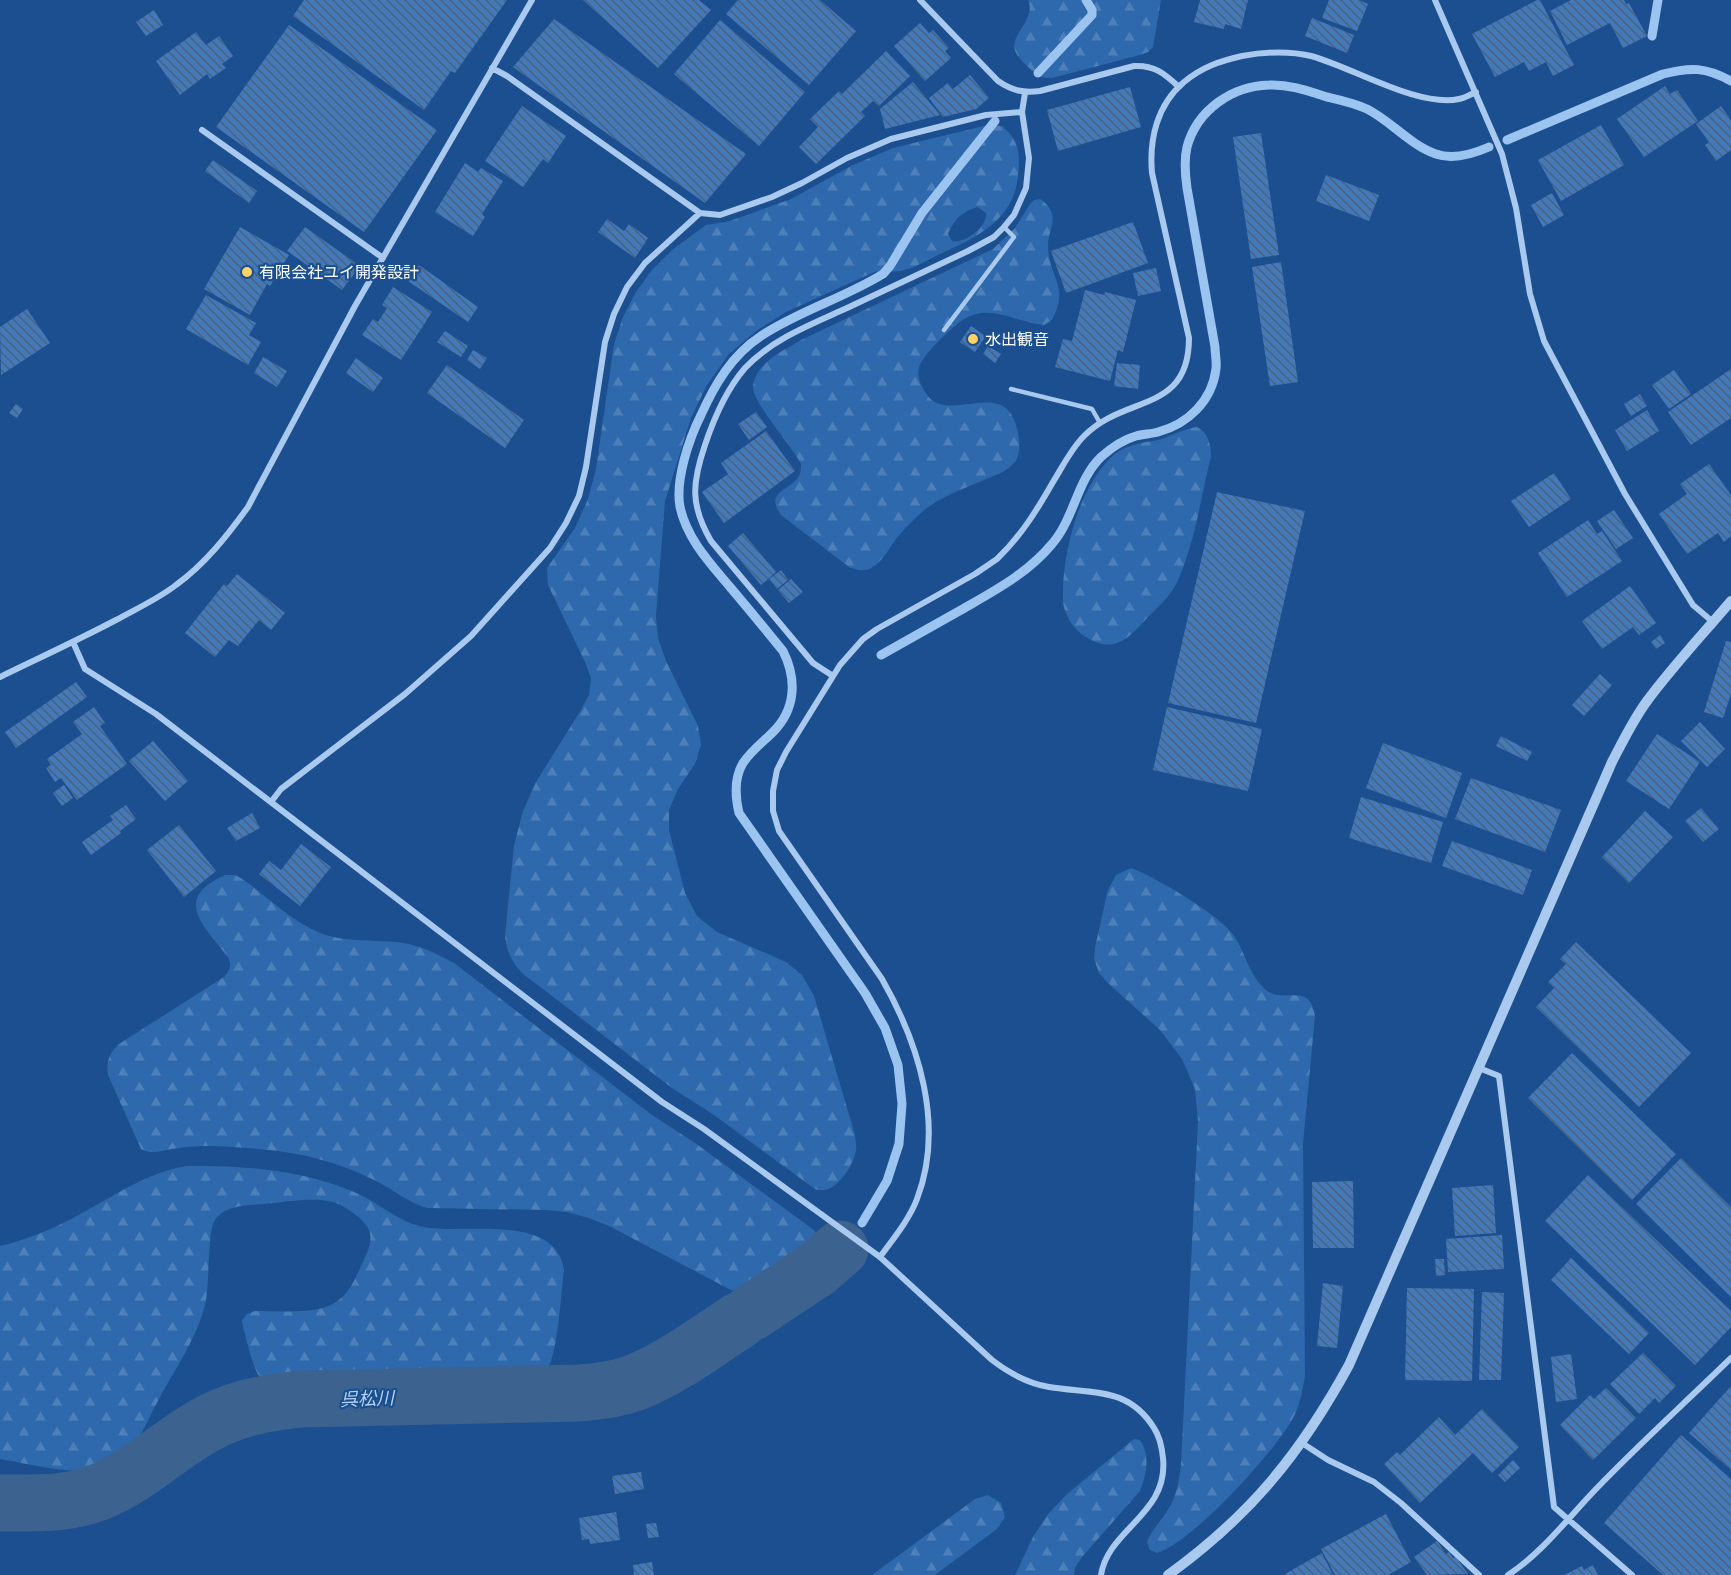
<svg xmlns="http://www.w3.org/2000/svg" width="1731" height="1575" font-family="Raleway,'Noto Sans JP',sans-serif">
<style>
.forest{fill:url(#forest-firs);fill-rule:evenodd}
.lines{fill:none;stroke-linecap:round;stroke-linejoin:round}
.stream{stroke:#9cc4f0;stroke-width:9}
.river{stroke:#3c6290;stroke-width:57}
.building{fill:url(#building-back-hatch)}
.service{stroke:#a9c9ee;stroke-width:4.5}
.minor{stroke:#a9c9ee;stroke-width:6}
.tertiary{stroke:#a9c9ee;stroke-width:10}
.poi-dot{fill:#ffd166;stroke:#1b4f8f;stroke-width:2}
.labels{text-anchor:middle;stroke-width:4.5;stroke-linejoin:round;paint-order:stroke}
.poi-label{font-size:16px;fill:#fff;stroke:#1b4f8f;text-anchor:start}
.water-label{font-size:18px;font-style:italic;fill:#b5d3f5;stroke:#1b4f8f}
</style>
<defs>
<pattern id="forest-firs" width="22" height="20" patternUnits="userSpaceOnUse" patternTransform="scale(1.5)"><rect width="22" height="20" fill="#2e69ad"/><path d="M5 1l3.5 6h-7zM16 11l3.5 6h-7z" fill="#4d80b9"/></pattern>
<pattern id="building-back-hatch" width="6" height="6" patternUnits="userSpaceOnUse" patternTransform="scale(1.5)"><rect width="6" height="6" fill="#4478b7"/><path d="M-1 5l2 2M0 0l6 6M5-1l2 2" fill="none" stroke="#486282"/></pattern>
</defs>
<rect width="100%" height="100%" fill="#1b4f8f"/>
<path class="forest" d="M1028 0H1161L1153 47 1148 52 1140 55 1052 78 1039 77C1032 70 1021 62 1016 53 1007 35 1037 21 1028 0Z
M988 125 1002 126C1020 142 1020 153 1018 176 1014 220 977 237 942 253 929 259 917 267 904 270 893 274 883 269 872 273L786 312 756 331 729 354 707 385 691 418 665 501 656 616 658 638 666 661 698 726 701 745 695 764 678 789 669 810V830L685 893 697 916 717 932 786 962 802 975 814 996 855 1135C855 1139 857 1146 856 1150 853 1167 834 1197 815 1189L714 1115 672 1088 522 973C511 961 507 952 505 936L514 845 523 811 536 782 581 710 589 695 591 678 585 662 548 585 547 568 575 528 588 499 596 469 614 344 623 317 636 292 652 270 672 250 706 225 730 221 791 199 851 166 893 148ZM977 207 986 213C988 226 965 244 952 241L948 234C954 219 962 212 977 207Z
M1040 199C1046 203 1050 207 1052 214 1055 224 1047 236 1048 247 1049 278 1070 286 1052 320L1044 325C1023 323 1002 311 981 313 976 314 969 316 964 319 953 326 921 356 919 368 917 376 920 384 924 390 945 433 1012 365 1019 441 1020 450 1019 459 1012 465 1004 473 993 476 984 480 963 489 940 497 923 511 915 518 907 526 900 534 891 544 884 561 871 568 864 572 856 570 849 567L781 515C763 490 793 491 800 474 801 471 801 467 801 464 792 446 754 404 753 388 753 381 757 372 762 367 772 355 788 348 801 340L993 249 1015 228 1030 204 1034 200Z
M1197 427C1208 432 1211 445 1211 456 1201 497 1195 542 1178 580 1173 593 1160 605 1150 615 1130 636 1116 656 1086 637 1077 632 1070 623 1066 613 1062 605 1063 595 1063 587 1065 544 1081 483 1115 454 1128 444 1143 443 1158 440 1171 436 1183 429 1197 427Z
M1131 868C1154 876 1217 914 1232 933 1245 950 1248 974 1265 989 1283 1006 1309 980 1315 1016L1303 1143 1305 1376C1302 1392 1300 1406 1292 1420 1272 1454 1194 1541 1157 1553L1150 1550 1147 1542C1152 1529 1162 1520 1169 1508 1177 1495 1179 1480 1181 1465L1198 1121 1195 1089 1182 1059 1160 1030 1108 983 1099 973 1094 959 1095 947 1108 890 1116 875Z
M225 875H235L244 880C268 898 292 921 320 933 346 943 375 939 403 943 422 946 437 954 454 963L652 1115 695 1143 814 1230C818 1235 822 1240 820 1247 817 1260 768 1289 754 1291 746 1293 739 1292 731 1290L609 1226 589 1218 567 1212 546 1210 427 1208C407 1202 393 1189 374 1180 342 1164 304 1153 268 1150 238 1147 202 1143 172 1149 160 1151 153 1155 141 1149L108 1075C106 1061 109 1054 119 1044L224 977C230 970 232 966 228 957 203 925 172 899 225 875Z
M187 1166C244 1165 302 1170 354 1192 378 1202 397 1221 423 1227 463 1235 556 1212 564 1270 561 1291 558 1357 546 1371 538 1378 531 1380 521 1383L299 1387C290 1388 279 1391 270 1387 254 1381 248 1343 243 1327L242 1320 247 1314 255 1311C276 1311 313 1314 331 1305 347 1297 354 1282 361 1266 371 1245 378 1232 356 1215 349 1210 341 1204 333 1202 312 1197 286 1202 265 1204 249 1205 225 1205 215 1220 207 1231 210 1287 205 1305 197 1338 175 1369 159 1399 151 1413 145 1430 135 1442 125 1454 114 1464 99 1469 76 1476 25 1463 0 1459V1246C29 1239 56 1228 82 1213 116 1195 148 1172 187 1166Z
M1134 1439 1140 1440C1151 1456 1146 1475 1140 1491L1082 1557 1075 1568 1074 1575H1015L1033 1537 1048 1514 1067 1494Z
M988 1495 1001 1503 1005 1517 997 1529 935 1575H872L975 1499Z"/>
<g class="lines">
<path class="stream" d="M1652 36 1658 0
M1038 73 1092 15V10L1086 0
M1507 140 1663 74C1691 67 1705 67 1731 81
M881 655C908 640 934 625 961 610 994 591 1027 574 1052 544 1074 519 1077 480 1101 457 1111 448 1122 440 1136 436 1143 434 1151 434 1158 432 1188 424 1212 401 1216 369 1217 362 1215 354 1215 347L1187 188C1185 174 1184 160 1187 147 1197 110 1232 86 1269 85 1289 84 1308 91 1327 97 1340 100 1354 103 1367 109 1391 121 1410 145 1436 154 1453 160 1473 154 1489 147
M862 1223 887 1181 899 1144 902 1104 898 1065 885 1028 865 993 739 813C735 796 734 778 743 763 751 751 763 742 773 732 796 709 797 679 783 651 765 629 748 608 730 587 710 563 687 539 680 507 675 480 689 439 701 415 715 384 732 355 761 336 799 311 844 298 883 274L890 266 922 213 995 121"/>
<path class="river" d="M752 1312 817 1269 840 1249
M0 1503C34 1503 67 1505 99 1492 136 1477 166 1448 200 1428 231 1409 264 1403 300 1399L580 1393C600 1391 620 1389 639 1381 675 1366 707 1341 740 1320"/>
</g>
<path class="building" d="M304 0H507L455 73 451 71 424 110 293 16Z
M583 0H699L711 10 658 68Z
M738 0H820L856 31 809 85 726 14Z
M1200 0H1248L1241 29 1225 24 1224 29 1194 22Z
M1329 0H1359L1368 4 1357 31 1322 18Z
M1537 0H1540L1574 65 1553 76 1546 62 1529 71 1524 62 1495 77 1472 34Z
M1571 0H1624L1626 4 1629 3 1647 36 1623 48 1610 23 1567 45 1550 11Z
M154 10 163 25 146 36 136 22Z
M1312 18 1354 35 1347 53 1305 36Z
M554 19 746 154 705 203 513 67Z
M720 20 805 92 759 146 674 74Z
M920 23 929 33 933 30 949 48 945 51 951 58 925 81 894 46Z
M289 25 437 130 364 232 216 127Z
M196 32 206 45 219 36 233 56 222 64 226 68 210 79 207 74 180 95 156 61Z
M886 51 910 76 879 106 873 101 861 112 865 116 816 164 799 147 818 127 810 119 839 91 842 94Z
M970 75 989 98 976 109 943 117 929 98 948 83 953 89Z
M913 82 940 115 885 129 880 109Z
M1665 86 1670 94 1677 90 1698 121 1644 157 1617 119Z
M1130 87 1141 127 1058 151 1047 110Z
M522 106 566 136 548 163 543 159 523 187 485 161Z
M1721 106 1731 120V150L1716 161 1705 145 1709 142 1696 124Z
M1601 125 1624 165 1561 201 1538 160Z
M1261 133 1279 255 1251 259 1233 137Z
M213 160 257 191 249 203 205 171Z
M465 163 478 172 481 168 503 181 482 214 485 217 473 236 435 212Z
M1326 175 1379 195 1369 221 1316 201Z
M1552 193 1564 215 1543 227 1531 205Z
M607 219 624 231 629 224 648 238 635 258 598 232Z
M1133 222 1148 263 1066 293 1051 251Z
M240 227 289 255 270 286 267 284 250 315 204 289Z
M305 227 360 266 342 290 287 251Z
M1281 262 1298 382 1270 386 1252 267Z
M419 265 478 307 468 322 408 281Z
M1156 268 1161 291 1138 296 1133 273Z
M393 287 432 312 401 360 362 335 373 319 378 322 387 308 382 305Z
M1085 290 1104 295 1105 292 1136 300 1123 352 1118 350 1110 381 1055 367 1063 339 1072 341Z
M206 295 256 323 249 335 261 342 248 365 186 329Z
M27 309 50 343 1 375 0 327Z
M971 326 986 336 975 352 960 342Z
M445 331 468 346 461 357 437 342Z
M988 346 1001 354 995 363 983 354Z
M473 350 487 358 480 369 467 360Z
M263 357 287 371 277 387 254 373Z
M356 358 383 378 373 392 346 373Z
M1117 363 1140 365 1138 389 1114 386Z
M447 365 524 420 505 448 427 393Z
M1731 369V418L1691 445 1668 412Z
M1674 370 1691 394 1669 409 1652 385Z
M1640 394 1647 406 1631 416 1624 404Z
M16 404 23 409 17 418 9 413Z
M1647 410 1659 431 1627 451 1615 430Z
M756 412 767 427 749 440 738 424Z
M766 431 795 471 724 523 702 492 728 474 721 463Z
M1709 464 1731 495V536L1724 542 1718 533 1687 554 1659 514 1687 494 1680 484Z
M1554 473 1571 499 1529 527 1511 501Z
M1217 492 1305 511 1256 723 1168 703Z
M1614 510 1633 538 1616 549 1597 521Z
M1588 520 1597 534 1602 531 1622 561 1567 597 1538 553Z
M743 533 776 572 761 585 728 546Z
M781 570 788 580 777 589 769 579Z
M237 574 285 613 271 630 259 620 238 646 229 640 215 657 185 633 224 584 227 586Z
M791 579 803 592 789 603 778 590Z
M1630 586 1656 623 1639 635 1633 627 1602 649 1582 621Z
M1660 635 1665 643 1656 649 1651 642Z
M1726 641 1731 642V694L1723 718 1704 712Z
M1600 674 1612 685 1584 716 1572 705Z
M76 682 87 697 16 748 5 732Z
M94 707 105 723 100 726 127 764 77 800 61 778 55 782 46 768 51 765 47 759 82 734 73 722Z
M1167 707 1262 729 1248 791 1153 770Z
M1700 722 1725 749 1707 767 1681 741Z
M1657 734 1700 762 1669 809 1626 781Z
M1501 736 1532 752 1527 761 1496 746Z
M153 741 188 781 165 801 129 761Z
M1383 743 1462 773 1446 818 1366 788Z
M1471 778 1561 810 1545 852 1455 819Z
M64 785 73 798 62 806 53 793Z
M1361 797 1443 822 1431 863 1349 838Z
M126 805 136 819 120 831 121 833 91 855 82 842 113 820 110 816Z
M1701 808 1719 829 1703 842 1685 821Z
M1645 811 1673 837 1629 883 1602 857Z
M252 813 260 828 236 841 227 828Z
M179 825 216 871 184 897 147 850Z
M1452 841 1532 870 1523 895 1442 866Z
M301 844 331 867 300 906 259 874 269 861 281 870Z
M1576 942 1691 1053 1639 1107 1536 1007 1554 988 1548 982 1566 964 1560 959Z
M1572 1053 1676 1154 1632 1200 1528 1098Z
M1681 1158 1731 1207V1297L1636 1204Z
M1588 1175 1731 1311V1327L1695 1365 1545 1221Z
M1353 1181 1354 1248H1313L1312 1182Z
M1493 1185 1496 1233 1455 1236 1452 1188Z
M1502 1235 1504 1269 1448 1272 1446 1239Z
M1571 1258 1649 1333 1629 1354 1551 1280Z
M1435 1259H1444L1445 1275 1436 1276Z
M1323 1283 1343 1286 1337 1348 1317 1346Z
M1407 1288 1474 1289 1472 1381 1405 1380Z
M1482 1292 1504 1293 1501 1380H1479Z
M1643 1353 1676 1386 1659 1403 1655 1398 1639 1414 1610 1384Z
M1571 1354 1577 1399 1556 1402 1551 1357Z
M1731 1386V1470L1689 1433Z
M1606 1388 1636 1418 1593 1460 1560 1425 1590 1395 1594 1399Z
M1482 1409 1519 1447 1492 1473 1473 1453 1420 1503 1384 1464 1397 1452 1400 1455 1439 1417 1455 1435Z
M1681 1435 1731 1479V1575H1663L1604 1523Z
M1513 1460 1520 1468 1505 1482 1498 1475Z
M641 1472 644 1489 615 1494 612 1476Z
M616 1512 620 1540 590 1544 589 1539 582 1540 579 1518Z
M1386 1514 1411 1562 1388 1575H1335L1321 1549Z
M656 1523 659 1537 648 1538 646 1524Z
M1437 1541 1446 1554 1449 1552 1453 1558 1456 1557 1468 1574 1427 1575 1414 1557Z
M1322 1553 1333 1575H1286L1285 1574Z
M652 1562 654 1575H634L633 1565Z
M1593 1565 1598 1575H1564L1582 1566 1584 1570Z"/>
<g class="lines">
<path class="service" d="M944 330 1014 237 1004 227
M1011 389 1092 409 1100 423"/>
<path class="minor" d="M920 0 998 81C1013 91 1023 93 1040 91L1134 66C1154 65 1164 73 1179 87
M1435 0 1502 154 1516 208 1530 294 1544 341 1625 494 1693 605 1713 622
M492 68 507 76 700 213 720 215 772 197 802 183 847 158 891 139 986 115 1022 112
M202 130 383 258
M73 642 85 669 156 714 662 1102 704 1129 880 1257 992 1360C1010 1374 1027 1383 1049 1387 1091 1394 1128 1386 1154 1428 1160 1437 1162 1448 1163 1458 1169 1514 1108 1529 1101 1575
M833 676 813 663 711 541C690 505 692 483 705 445 714 418 726 390 745 368 772 339 812 324 847 308 887 289 928 270 968 251L994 237 1004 227 1014 215 1026 188 1029 158 1022 112 1025 93
M0 677C39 658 78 640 116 620 136 609 158 599 176 585 205 564 227 536 248 507L355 306 532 0
M271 802 281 789 405 694 471 636 550 548 566 523 579 496 586 467 605 342 614 314 627 287 645 263 700 213
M1479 1068 1499 1076 1554 1507 1632 1575
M880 1257C893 1239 909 1220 917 1199 945 1126 919 1044 882 979L779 831 773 811V791L777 770 786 752 840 665 863 639 877 629 975 574 997 559C1021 536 1037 510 1053 482 1063 466 1071 449 1084 436 1125 394 1189 414 1189 338L1152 173C1149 139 1157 105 1184 82 1202 67 1220 61 1242 56 1264 52 1290 51 1311 56 1352 67 1418 108 1459 99 1465 98 1471 94 1476 92
M1302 1443 1328 1460 1374 1482 1401 1503 1479 1575
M1508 1575C1542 1553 1568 1518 1596 1489 1639 1444 1686 1402 1731 1358"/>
<path class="tertiary" d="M1168 1575C1250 1516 1301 1453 1349 1365L1612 762C1623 741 1633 720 1647 701 1673 666 1703 634 1731 601"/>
</g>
<g class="poi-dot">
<circle cx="247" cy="272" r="6"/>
<circle cx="973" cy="339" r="6"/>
</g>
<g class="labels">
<g class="poi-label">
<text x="259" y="278">有限会社ユイ開発設計</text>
<text x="985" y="345">水出観音</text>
</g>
<g class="water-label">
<text transform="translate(367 1399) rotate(-2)" y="6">呉松川</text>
</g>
</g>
</svg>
